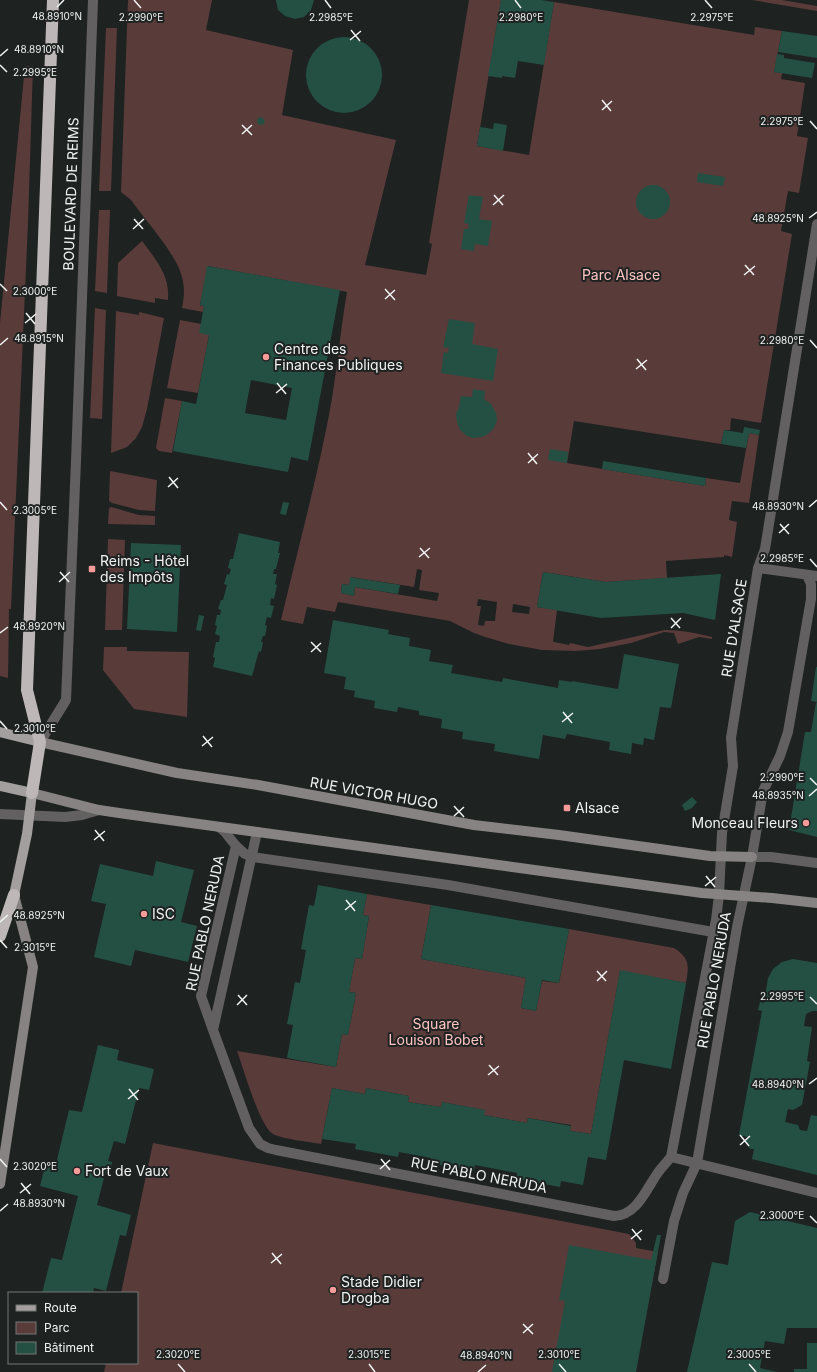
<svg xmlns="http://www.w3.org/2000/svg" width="817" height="1372" font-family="Inter,sans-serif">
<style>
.green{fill:#593b3a;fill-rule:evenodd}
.building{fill:#245043;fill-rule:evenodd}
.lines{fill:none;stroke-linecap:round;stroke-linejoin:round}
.lane{stroke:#626060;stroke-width:10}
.street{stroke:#626060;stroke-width:10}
.secondary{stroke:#878383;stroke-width:10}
.primary{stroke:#a39f9f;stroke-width:10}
.highway{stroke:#bdb8b7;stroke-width:12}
.ticks{fill:none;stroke:#f0f3f2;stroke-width:1.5}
.poi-dot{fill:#f59b99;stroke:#1e2221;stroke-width:1.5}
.labels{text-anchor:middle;stroke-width:4;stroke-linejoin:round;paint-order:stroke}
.street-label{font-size:14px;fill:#f0f3f2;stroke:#1e2221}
.park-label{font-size:14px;fill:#fec4c2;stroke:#1e2221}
.poi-label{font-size:14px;fill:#f0f3f2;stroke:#1e2221;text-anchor:start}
.ticks-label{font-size:10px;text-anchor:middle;fill:#f0f3f2;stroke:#1e2221;stroke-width:4;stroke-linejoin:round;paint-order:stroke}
</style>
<rect width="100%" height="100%" fill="#1e2221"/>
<path class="green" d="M128 0H212L206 30 293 50 282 115 396 140 365 265 426 275 432 244 429 243 469 0H501L477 146 529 155 554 2 754 35 755 27 782 31 774 72 782 73 781 79 805 83 797 136 808 138 799 193 788 191 781 231 792 234 761 423 731 418 730 430H724L721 444 574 421 567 463 705 486 706 478 740 483 749 433 759 435 749 503 732 501 729 520 737 522 732 557 724 555V557L666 561 667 578 606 582 543 572 537 607 557 610 553 642H554L569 645 570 643 588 647 665 630C681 630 696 633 712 637V639L699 637 678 644 674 633 664 632 631 643 600 649 576 651 542 650 509 644 485 637 474 633 450 621 338 602 335 612 307 607 303 624 281 620C296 557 313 494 326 430 336 385 339 338 347 292L208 266 200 305 204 306 203 312 182 308C184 298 185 288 182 277 177 255 145 220 131 200L121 192ZM417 569 422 570 419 590 439 593 437 601 355 587 354 596 341 593 342 584 349 585 351 577 414 587ZM478 599 497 602 495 621H485L484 626 478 625 481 606H477ZM513 604 530 607 529 614 512 612Z
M752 0H782L817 6V11Z
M106 28H117L111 191H99Z
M25 66H33L28 223 11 609H9L8 678 0 676V323Z
M99 210H110L107 293 95 291Z
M142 241C156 260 170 275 168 300L155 298V303L117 296 118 263Z
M95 308 106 310 102 419 90 418Z
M116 311 139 315V312L164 318 147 409 142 427 136 438 127 447 111 453Z
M180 320 201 324 209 335 198 393 167 388Z
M165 398 182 401 172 453 159 451 156 448Z
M110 471 157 480 155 511 139 510 112 503 109 501Z
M111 507 139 515 155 516V525L108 524 109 508Z
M108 539 125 540 122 630H105Z
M104 647H127V651L189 652 187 717 134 709 103 670Z
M367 894 431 905 421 959 526 978 521 1008 536 1011 542 981 559 983 569 929 674 948C690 958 689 966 686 983L620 971 591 1134 570 1131 571 1125 528 1118 527 1123 484 1115V1110L442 1102 441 1107 408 1102 409 1096 366 1088 365 1094 332 1088 321 1144C310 1142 282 1139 273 1134 260 1127 243 1067 237 1051L336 1067 342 1034 348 1035 356 993 349 992 355 958 362 959 369 916 363 915Z
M153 1143 629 1234 636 1243V1248L658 1252 635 1372H104L106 1363H137V1293H121Z"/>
<path class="building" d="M276 0H314L311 10 304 17 295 19 285 16 278 10Z
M501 0H541L554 2 544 65 518 61 515 78 502 76V78L488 76Z
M782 31 817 36V58L778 52Z
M306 75a38 38 0 1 1 76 0a38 38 0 1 1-76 0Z
M777 54 784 55V58L815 63 812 78 774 72Z
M259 117 263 118 265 122 262 125 258 124 257 120Z
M494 123 507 125 503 151 477 146 480 127 493 129Z
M698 173 725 177 723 186 697 182Z
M636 202a17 17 0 1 1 34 0a17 17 0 1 1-34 0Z
M469 195 483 197 479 219 492 221 488 246 475 244 474 251 461 249 464 229H468L469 224 464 223Z
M207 266 340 290 308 461 291 457 288 472 173 451 182 401 196 404 209 335 199 333 204 306 200 305ZM251 380 292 388 286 420 245 413Z
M449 319 475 323 472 344 498 349 493 381 441 373 444 352 448 353 449 348 443 347Z
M473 389 485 391 484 399 491 404 496 413 497 420 494 428 488 434 482 437 473 438 467 436 460 430 457 422 456 414 459 407 461 396 472 397Z
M744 427 760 430 759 435 749 433 746 448 721 444 724 430 743 433Z
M550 449 568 452 567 463 548 460Z
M603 461 706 478 705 486 602 469Z
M283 502 289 503 286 515 280 514Z
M239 533 280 542 278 553H280L276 569H274L273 574H277L275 584 277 585 274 599 271 598 270 605 274 606 271 618 267 617 265 625 267 626 265 636H263L261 642H263L261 652 259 651 252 676 213 667 215 658 213 657 216 642H219L220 636 215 634 217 626 215 625 217 615H220L221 610 218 609 221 600H223L227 585 224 584 227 574 229 575 231 569 228 568 230 559H233Z
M131 543 181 545 177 632 127 629Z
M543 572 606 582 721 574 715 620 683 613 601 618 537 607Z
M350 577 400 585 398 594 355 587 354 596 341 593 342 584 349 585Z
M199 615 204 616 201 631 196 630Z
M333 620 389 630 388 634 410 638 409 646 431 650 429 661 453 665 451 673 502 682 503 678 558 688 559 680 572 682V681L618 689 624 654 679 664 671 708 660 707 654 740 644 738 643 745 632 743 631 754 609 750 610 742 567 734 565 739 543 735 539 759 494 751 495 744 462 739 463 732 441 728 442 719 419 715V711L398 707 397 712 374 708 375 701 354 697 355 691 344 689 346 677 324 673Z
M816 667H817V702L811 701Z
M816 702 817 703V837L789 830 805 732H811Z
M692 797 697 802 692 808 685 811 682 805Z
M156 861 194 870 181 922 197 926 188 962 135 950 131 966 94 957 106 904 91 901 100 864 153 876Z
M318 885 367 894 363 915 369 916 362 959 355 958 349 992 356 993 348 1035 342 1034 336 1067 287 1058 293 1025 287 1024 295 982 300 983 306 950 301 949 309 905 314 906Z
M431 905 569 929 559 983 542 980 536 1011 521 1008 526 978 421 959Z
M793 959 817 963V1011H812L806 1014 804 1026 812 1027 807 1061 810 1062 802 1105 793 1110 788 1109 785 1122 798 1125 800 1130 807 1131 811 1115 817 1116V1175L752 1159 754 1149H750L746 1141 747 1137 739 1135 762 1011 758 1010 760 1002 764 1003 768 978 773 969 782 962Z
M620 970 686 983 671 1069 624 1060 606 1160 588 1157 583 1185 561 1181 560 1187 517 1179V1173L475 1165 474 1171 430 1163 431 1158 399 1152 398 1157 355 1149 356 1144 322 1139 332 1088 365 1094 366 1088 409 1096 408 1102 441 1107 442 1102 485 1110 484 1115 527 1123 528 1118 571 1126 570 1131 591 1134Z
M98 1045 119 1050 117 1060 154 1069 149 1090 139 1088 125 1144 114 1141 108 1161 112 1162 109 1175 105 1174 97 1205 131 1215 126 1236 120 1235 106 1291 94 1288 93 1293H42L51 1258 62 1260 78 1196 40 1186 45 1166 55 1168 69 1110 82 1112Z
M750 1212 817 1228V1328H787L784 1344 765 1341 760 1368 777 1372H687L712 1262 728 1265 735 1221Z
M657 1235H661L636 1372H552L565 1301 559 1300 569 1245 651 1260Z
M807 1343H817V1372H794V1369H807Z"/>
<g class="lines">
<path class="lane" d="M0 814 65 817 82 815 99 810
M236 846 245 854 252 857 448 885 713 932
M752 857H771L817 863"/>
<path class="street" d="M758 568 817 576
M40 742 66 700 76 461 93 0
M257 832 213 1030 249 1128 260 1144 268 1148 276 1150 614 1216C636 1216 646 1190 657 1174 661 1168 666 1163 671 1157L817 1193
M213 1030 201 996 236 846 225 832 219 827
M671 1157 716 920 719 895 722 833 733 766 731 738 758 568 765 549 817 224
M663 1279 674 1221 683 1193 697 1163 737 927 752 857 763 791 780 756 788 732 811 599V584L807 575"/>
<path class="secondary" d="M40 742 177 773 258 785 474 825 559 835 710 856 752 857
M32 793 99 810 126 814 702 893 772 898 817 903
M0 1184 33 967 14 895"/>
<path class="primary" d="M0 732 40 742
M0 786 32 793 27 834 14 895"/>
<path class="highway" d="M32 793 40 742 27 690 53 0
M0 936 14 895"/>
</g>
<path class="ticks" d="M134 0 141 8M325 0 331 8M515 0 521 8M705 0 712 8M57 7 64 0M351 30 360 41M350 40 361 31M0 56 8 49M0 65 7 72M602 100 611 111M602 110 612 101M810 121 817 129M242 125 252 135M242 134 252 125M494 195 503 205M493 205 504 195M809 218 817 212M134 219 143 229M133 229 144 219M745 265 754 275M744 275 755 266M0 284 7 291M385 289 395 300M385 299 395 290M26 313 35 324M25 323 36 314M810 340 817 348M0 345 8 338M637 359 646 370M636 369 647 360M277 383 286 394M276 393 287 384M528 453 537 464M528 463 538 454M169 477 178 488M168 487 178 478M0 502 7 510M809 507 817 500M780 524 789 534M779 533 789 524M420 548 429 558M419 557 430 548M810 559 817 567M60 572 69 582M59 582 70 572M671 618 680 628M671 628 681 618M0 633 8 627M311 642 321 652M311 652 321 643M563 712 572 723M0 721 7 729M562 722 573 713M203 736 212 747M202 746 213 737M810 778 817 785M809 796 817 789M454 806 464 817M454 816 464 807M95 830 104 841M94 840 105 831M706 876 715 887M705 886 716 877M346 900 355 911M345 910 356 901M0 922 8 915M0 940 7 948M597 971 606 981M597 981 607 971M238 995 247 1005M810 997 817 1004M237 1005 247 995M489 1065 498 1075M488 1075 499 1066M809 1084 817 1078M129 1089 138 1100M128 1099 139 1090M740 1135 749 1146M740 1145 750 1136M0 1159 7 1167M381 1159 390 1170M380 1169 390 1160M21 1183 30 1194M20 1193 31 1184M0 1211 8 1204M810 1216 817 1223M632 1229 641 1240M631 1239 642 1230M272 1253 281 1264M271 1263 282 1254M523 1324 533 1334M523 1333 533 1324M178 1364 185 1372M369 1364 375 1372M559 1364 566 1372M749 1364 756 1372M478 1372 486 1365"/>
<g class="poi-dot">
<circle cx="266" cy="357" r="4"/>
<rect x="88" y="565" width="8" height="8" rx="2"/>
<rect x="563" y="804" width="8" height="8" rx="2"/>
<circle cx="806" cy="823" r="4"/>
<circle cx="144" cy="914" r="4"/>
<circle cx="77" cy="1171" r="4"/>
<circle cx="333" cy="1290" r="4"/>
</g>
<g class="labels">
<g class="street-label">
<text transform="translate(71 194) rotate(-88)" y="5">BOULEVARD DE REIMS</text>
<text transform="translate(734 628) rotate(-81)" y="5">RUE D'ALSACE</text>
<text transform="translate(374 793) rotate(10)" y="5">RUE VICTOR HUGO</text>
<text transform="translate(205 923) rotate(-78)" y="5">RUE PABLO NERUDA</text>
<text transform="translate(714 980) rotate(-80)" y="5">RUE PABLO NERUDA</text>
<text transform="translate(479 1175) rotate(11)" y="5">RUE PABLO NERUDA</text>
</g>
<g class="park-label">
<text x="621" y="280">Parc Alsace</text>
<text x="436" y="1029">Square<tspan x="436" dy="16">Louison Bobet</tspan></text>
</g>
<g class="poi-label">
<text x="274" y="354">Centre des<tspan x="274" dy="16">Finances Publiques</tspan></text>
<text x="100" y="566">Reims - Hôtel<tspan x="100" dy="16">des Impôts</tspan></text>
<text x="575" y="813">Alsace</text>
<text x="798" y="828" text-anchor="end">Monceau Fleurs</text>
<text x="152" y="919">ISC</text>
<text x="85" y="1176">Fort de Vaux</text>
<text x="341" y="1287">Stade Didier<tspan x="341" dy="16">Drogba</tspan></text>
</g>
</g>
<g class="ticks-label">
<text x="57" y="20">48.8910°N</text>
<text x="712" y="21">2.2975°E</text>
<text x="141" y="21">2.2990°E</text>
<text x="331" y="21">2.2985°E</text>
<text x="521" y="21">2.2980°E</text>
<text x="39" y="53">48.8910°N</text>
<text x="35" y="76">2.2995°E</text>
<text x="782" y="125">2.2975°E</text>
<text x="778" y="222">48.8925°N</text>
<text x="35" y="295">2.3000°E</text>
<text x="39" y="342">48.8915°N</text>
<text x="782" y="344">2.2980°E</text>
<text x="778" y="510">48.8930°N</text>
<text x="35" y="514">2.3005°E</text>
<text x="782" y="562">2.2985°E</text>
<text x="39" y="630">48.8920°N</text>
<text x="35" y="732">2.3010°E</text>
<text x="782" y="781">2.2990°E</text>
<text x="778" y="799">48.8935°N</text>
<text x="39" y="919">48.8925°N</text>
<text x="35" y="951">2.3015°E</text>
<text x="782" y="1000">2.2995°E</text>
<text x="778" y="1088">48.8940°N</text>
<text x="35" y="1170">2.3020°E</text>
<text x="39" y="1207">48.8930°N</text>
<text x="782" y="1219">2.3000°E</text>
<text x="178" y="1358">2.3020°E</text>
<text x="369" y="1358">2.3015°E</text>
<text x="559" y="1358">2.3010°E</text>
<text x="749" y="1358">2.3005°E</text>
<text x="486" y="1359">48.8940°N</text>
</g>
<rect x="8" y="1292" width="130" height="72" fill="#1e2221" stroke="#727675"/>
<rect x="16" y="1305" width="20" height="6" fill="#a39f9f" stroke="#727675"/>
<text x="44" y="1312" font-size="12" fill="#f0f3f2">Route</text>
<rect x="16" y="1322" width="20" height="12" fill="#593b3a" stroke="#727675"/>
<text x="44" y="1332" font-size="12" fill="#f0f3f2">Parc</text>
<rect x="16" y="1342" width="20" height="12" fill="#245043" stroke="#727675"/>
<text x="44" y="1352" font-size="12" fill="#f0f3f2">Bâtiment</text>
</svg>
